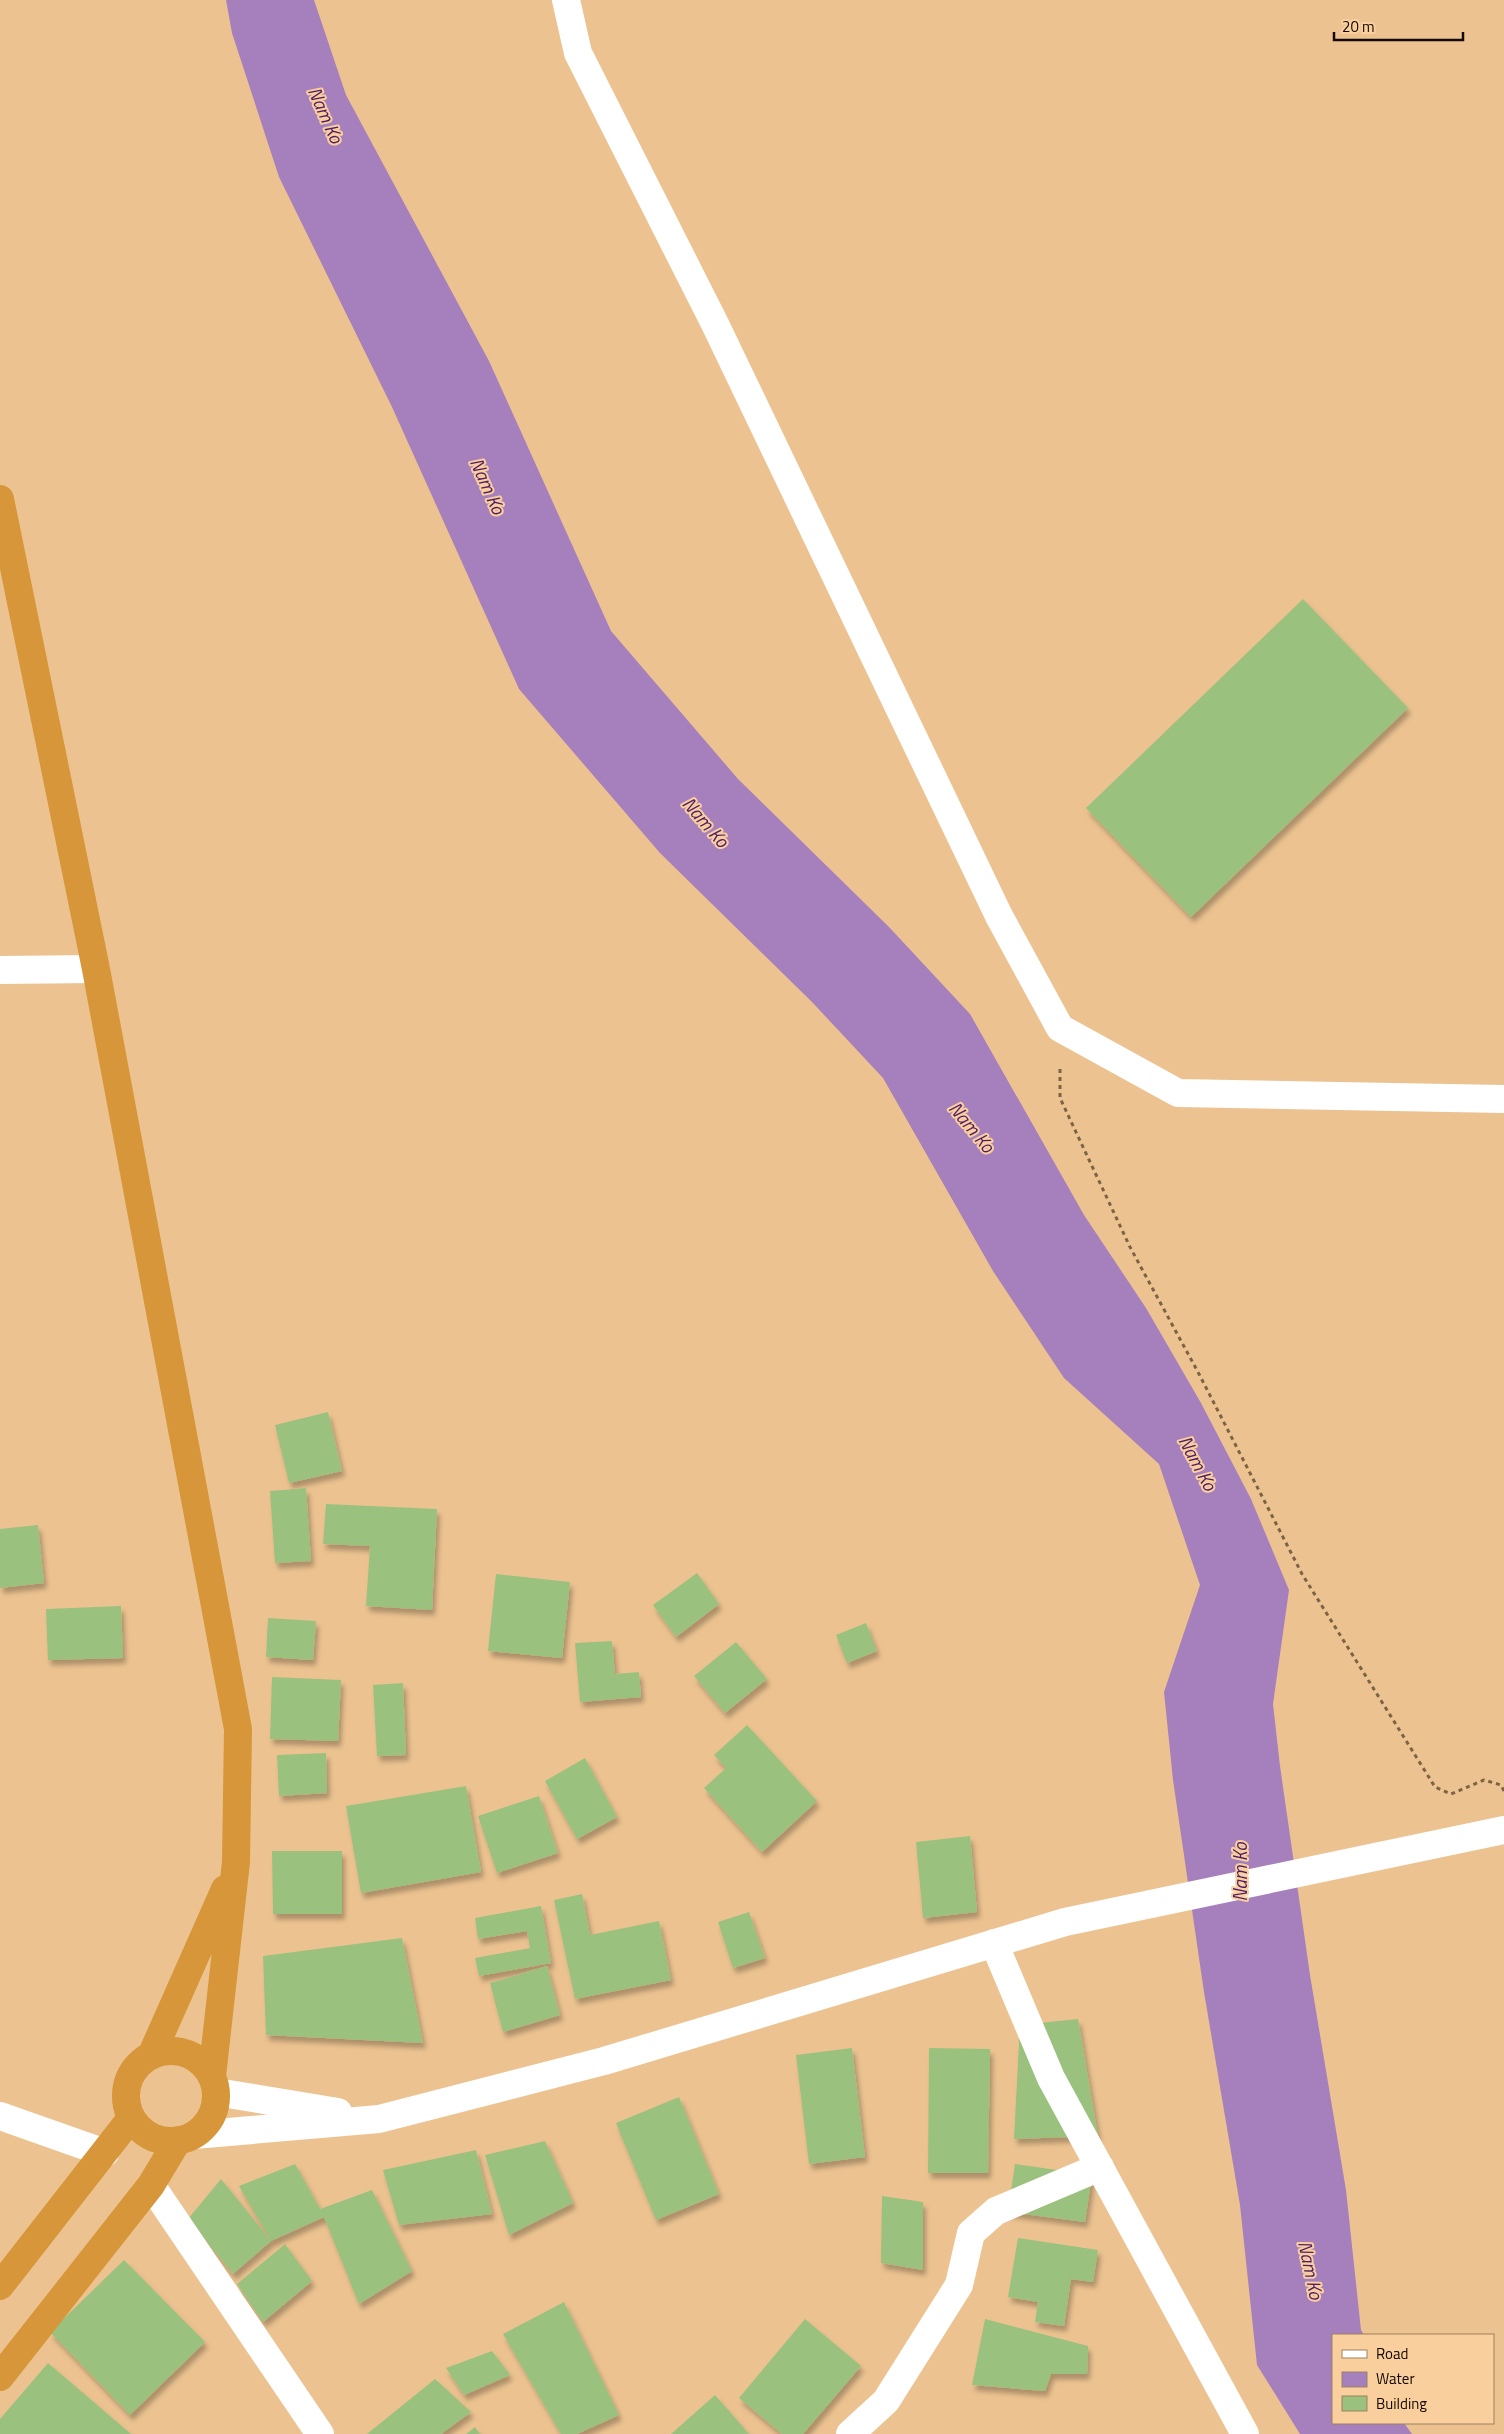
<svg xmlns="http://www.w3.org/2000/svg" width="1504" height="2434" font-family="'Titillium Web',sans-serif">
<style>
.water{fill:#a67fbd}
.building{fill:#9bc17e;filter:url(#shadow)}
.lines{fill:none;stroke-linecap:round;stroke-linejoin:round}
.path{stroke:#7d6346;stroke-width:3;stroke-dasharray:4 4;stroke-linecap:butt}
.minor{stroke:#fff;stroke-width:28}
.highway{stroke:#d69639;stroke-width:28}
.labels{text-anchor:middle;stroke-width:4;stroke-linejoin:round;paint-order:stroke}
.water-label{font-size:19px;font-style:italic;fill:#4f1c67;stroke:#f9d09d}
</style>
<defs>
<filter id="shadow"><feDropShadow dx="3" dy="5.5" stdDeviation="2.5" flood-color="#0004"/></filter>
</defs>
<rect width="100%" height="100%" fill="#ecc390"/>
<path class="water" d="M226 0H314L346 95 489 361 611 631 738 779 889 927 970 1014 1084 1215 1146 1308 1201 1403 1251 1499 1289 1590 1273 1704 1280 1766 1310 1975 1346 2190 1361 2330 1364 2335H1333V2423H1404L1412 2434H1300L1257 2365 1240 2205 1204 1992 1173 1780 1164 1692 1200 1585 1159 1464 1064 1378 993 1271 883 1078 812 1002 660 853 519 689 392 407 279 177 232 33Z"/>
<path class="building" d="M1303 599 1408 708 1191 917 1086 808Z
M328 1412 342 1471 289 1483 275 1425Z
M306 1488 311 1561 275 1563 270 1491Z
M326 1504 437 1509 432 1610 366 1606 370 1546 323 1544Z
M38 1525 44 1583 0 1588V1529Z
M697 1573 719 1604 676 1637 653 1605Z
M496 1574 570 1582 562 1658 488 1651Z
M121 1606 123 1658 48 1660 46 1609Z
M268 1618 316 1621 313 1660 266 1657Z
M866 1623 877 1651 847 1663 836 1635Z
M612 1641 615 1674 639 1672 641 1697 580 1702 575 1643Z
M736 1642 767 1679 725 1713 694 1676Z
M272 1677 341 1680 338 1741 270 1739Z
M403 1683 406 1755 377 1756 373 1685Z
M747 1725 817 1801 762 1852 704 1788 726 1768 714 1755Z
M326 1753 327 1793 279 1796 277 1755Z
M585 1758 617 1817 577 1839 545 1781Z
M466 1786 481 1872 361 1893 346 1806Z
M539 1796 558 1853 497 1873 478 1816Z
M970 1836 977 1912 923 1918 916 1842Z
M272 1851H342V1914H273Z
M582 1894 590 1935 659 1921 671 1980 575 1999 554 1900Z
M541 1906 551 1963 479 1976 475 1958 530 1948 527 1931 478 1939 475 1918Z
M749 1912 765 1958 733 1968 718 1922Z
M402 1938 423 2043 266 2035 263 1956Z
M547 1966 560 2015 503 2032 490 1983Z
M1078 2019 1098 2136 1014 2139 1020 2025Z
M852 2048 865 2157 809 2164 796 2055Z
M929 2048 990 2049 988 2173H928Z
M679 2097 719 2194 656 2220 616 2123Z
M545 2141 573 2203 509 2235 485 2155Z
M476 2150 492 2214 399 2225 383 2170Z
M295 2164 320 2209 372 2190 412 2271 359 2304 324 2217 271 2241 239 2186Z
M1015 2164 1092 2175 1085 2222 1008 2212Z
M221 2179 271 2241 233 2274 188 2219Z
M882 2196 923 2202V2270L881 2263Z
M1018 2238 1098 2250 1093 2282 1071 2279 1064 2326 1035 2322 1038 2302 1008 2297Z
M285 2244 312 2281 263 2322 237 2284Z
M124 2260 205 2342 130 2415 50 2332Z
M564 2302 619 2415 577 2434H561L503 2334Z
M805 2319 861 2366 803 2434H782L739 2398Z
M985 2319 1088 2346 1087 2374H1051L1045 2391 972 2385Z
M492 2351 510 2375 464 2395 446 2368Z
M48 2363 131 2434H0V2419Z
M435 2379 471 2412 441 2434H367Z
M715 2395 749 2434H671Z
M475 2427 480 2434H466Z"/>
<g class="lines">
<path class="path" d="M1060 1069V1098L1130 1247 1199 1374 1302 1574 1435 1787 1451 1794 1484 1780 1501 1785 1504 1791"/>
<path class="minor" d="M566 0 578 53 715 324 999 916 1060 1028 1178 1093 1504 1099
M0 970 96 969
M994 1943 1051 2078 1245 2434
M216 2092 338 2112
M0 2116 105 2153
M194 2135 379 2119 604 2061 1065 1922 1504 1830
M151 2185 320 2434
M850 2434 886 2401 959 2285 971 2233 996 2211 1100 2167"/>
<path class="highway" d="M0 499 96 969 238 1729 236 1862 212 2076
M126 2096a45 45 0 1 1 90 0a45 45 0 1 1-90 0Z
M151 2056 225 1889
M0 2286 131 2118
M0 2377 151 2185 178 2140"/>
</g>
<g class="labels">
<g class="water-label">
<text transform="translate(326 115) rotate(66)" y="7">Nam Ko</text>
<text transform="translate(488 486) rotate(66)" y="7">Nam Ko</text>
<text transform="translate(706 822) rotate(49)" y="7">Nam Ko</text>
<text transform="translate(972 1127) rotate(50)" y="7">Nam Ko</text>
<text transform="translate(1198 1463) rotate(62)" y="7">Nam Ko</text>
<text transform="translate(1240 1872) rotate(-90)" y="7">Nam Ko</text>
<text transform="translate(1311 2270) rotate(78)" y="7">Nam Ko</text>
</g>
</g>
<rect x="1332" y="2334" width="162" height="90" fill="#f9d09d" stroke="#9e805e"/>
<rect x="1342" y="2350" width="25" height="8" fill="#ffffff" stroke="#9e805e"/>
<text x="1376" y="2359" font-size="15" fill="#150800">Road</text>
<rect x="1342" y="2372" width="25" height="15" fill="#a67fbd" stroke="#9e805e"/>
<text x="1376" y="2384" font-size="15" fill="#150800">Water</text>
<rect x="1342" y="2396" width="25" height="15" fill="#9bc17e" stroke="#9e805e"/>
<text x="1376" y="2409" font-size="15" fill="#150800">Building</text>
<path d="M1334 32v8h129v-8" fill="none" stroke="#150800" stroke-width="2.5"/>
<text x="1342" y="32" font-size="15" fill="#150800" stroke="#f9d09d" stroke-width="4" paint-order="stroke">20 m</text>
</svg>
